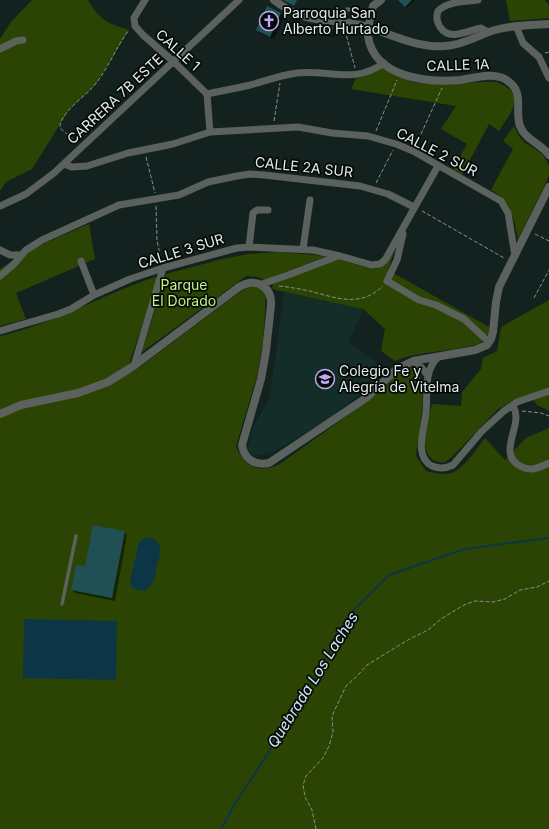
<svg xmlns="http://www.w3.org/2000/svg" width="549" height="829" font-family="Inter,sans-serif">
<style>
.built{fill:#152d28}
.green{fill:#2b4403}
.water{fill:#0c3645}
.shadow{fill:#0007}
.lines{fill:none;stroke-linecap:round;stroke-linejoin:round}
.stream{stroke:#0c3645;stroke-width:2}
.building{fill:#205053}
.path{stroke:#84918e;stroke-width:1;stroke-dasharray:4 2;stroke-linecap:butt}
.service{stroke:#5b615d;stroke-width:3.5}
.minor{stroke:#5b615d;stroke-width:7}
.tertiary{stroke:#5b615d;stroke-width:8}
.labels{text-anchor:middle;stroke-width:3.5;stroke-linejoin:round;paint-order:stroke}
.poi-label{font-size:14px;fill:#e2ece9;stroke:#050a09;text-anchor:start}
.street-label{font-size:14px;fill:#e2ece9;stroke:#050a09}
.park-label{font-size:14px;fill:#bef57f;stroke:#050a09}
.water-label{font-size:15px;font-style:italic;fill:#cee9f4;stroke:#050a09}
</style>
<rect width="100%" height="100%" fill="#13221f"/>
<path class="built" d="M284 291 363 309 349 342 385 370 371 387 320 424 275 451 254 456 247 450 253 427 270 398Z"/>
<path class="green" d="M32 0H88C100 21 108 23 129 30L96 84 69 110 32 169 6 182 0 191V39L11 22Z
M506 0H545L549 5V18L510 21Z
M383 67C416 95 458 80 496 82 529 94 511 111 499 131L489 124 462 175 453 169 467 144 441 129 456 106 351 89 356 78 368 75Z
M514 126 519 136 525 143 534 148 543 155 549 166V175L545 185 518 239C513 218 512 201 491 190L513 149 503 141Z
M89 224 95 259 16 293 26 319 0 326V269L31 249Z
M395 250 388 270 491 328C489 332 487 338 483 341 478 345 471 346 465 347 443 352 415 352 395 361L381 351 385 329 363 309 272 289 273 283 339 259 374 269C385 268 389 258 395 250Z
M279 252 327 256 265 280 258 277 246 276 142 352 166 274 222 259 249 254Z
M155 277 158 279 125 376 141 366 248 286 261 287 266 296 263 341 257 376 236 446C244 467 259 474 280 464L376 395 388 384 399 371 409 367C413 368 417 370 419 374 428 392 418 435 416 456L426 471C435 473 446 476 454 472 467 465 476 449 485 438L505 460 526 438 549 428V829H0V336C55 323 102 295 155 277Z
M549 300V411L537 405 530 396 513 400 497 410 452 457 444 463C439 462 433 461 430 457 419 446 429 417 432 404L461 406 462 392 481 369 483 358 497 351 501 327Z"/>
<path class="water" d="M146 537C167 541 160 554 156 570 155 575 154 582 151 585 149 589 144 590 140 591L132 587 130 580 139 543Z
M24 619 117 621 116 680 23 678Z"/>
<path class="shadow" d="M400 0H415L407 8Z
M268 7 281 14 284 17 274 39 260 33 257 30Z
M332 12V15L316 13Z
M319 26 333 28 335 30 334 37 320 35 318 33Z
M124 532 127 535 115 601 75 593 72 590 86 567Z"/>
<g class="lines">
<path class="stream" d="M221 829 236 802 298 707 349 615 389 575 465 549 549 538"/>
</g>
<path class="building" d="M283 0H297L294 6Z
M398 0H412L405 7Z
M267 6 281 13 270 37 256 30Z
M315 10H332V14L315 13Z
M318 25 333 27 332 35 317 33Z
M93 525 125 531 112 598 71 590 76 565 85 566Z"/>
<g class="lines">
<path class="path" d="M345 30 355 68
M545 53 549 52
M274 121 280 83
M376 131 397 80
M77 143 60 128C59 115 82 98 90 90 107 73 115 48 129 30
M416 145 442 88
M146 157 155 193
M376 183 393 150
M156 206 157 240 161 260
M422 211 504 258
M535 234 549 241
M279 286C289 287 300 289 310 291 336 298 360 308 383 286
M534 298 549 270
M522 411 541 413 549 416
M316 829 312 810 305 797 303 785 306 776 323 758 329 746 333 732 332 716 346 686 358 675 367 665 408 640 428 630 441 619 464 605 475 601 493 602 505 599 520 590 537 587 549 581"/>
<path class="service" d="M343 22 347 9 371 14
M62 604 76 536"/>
<path class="minor" d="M145 0 134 18 135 26 143 35 174 62 207 94
M478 0C465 2 447 1 438 11 436 16 437 22 440 27 450 42 468 30 481 28L488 32
M516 26 523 43 539 57 549 78
M0 49 16 41 23 40
M207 94C220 91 233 89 246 86 263 82 280 75 297 73 330 69 353 85 384 63
M207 94 210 132
M64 164 72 167 87 166 128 153 173 144 210 132 298 127 332 133 368 136 396 144 413 151 501 201 508 213 515 256
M0 206 26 194 54 173 239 0
M403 234 397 260 387 281 419 300 436 305 464 319 489 342
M249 247 253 213 257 210H268
M303 249 310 200
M0 250 10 255H20
M81 261 94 295
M0 276 14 264 26 250 42 240 119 205 179 195 208 182 237 176 250 174 264 175 360 186 388 194 414 207
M262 284 288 275 338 256
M0 331 58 314 71 309 94 295 130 279 163 268 237 248 249 247 313 250 340 256 372 265 380 264 385 260 394 244 438 166
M438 357C423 372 428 393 426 412 425 428 413 456 432 466 439 469 447 468 453 465L482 431 504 411 517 402 549 391
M413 361 422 368 428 376
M134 366 163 268
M513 405C515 409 516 413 516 417 516 434 500 455 520 466 531 472 538 468 549 463"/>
<path class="tertiary" d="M274 0C282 6 290 12 300 15 319 22 340 20 360 25 388 32 416 49 446 46 464 45 478 35 495 30 512 25 531 25 549 24
M381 0 373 6C371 16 367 26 368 36 374 78 428 83 460 80 475 78 491 72 505 79 526 91 514 109 520 126 525 140 541 143 549 155
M0 414 21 405 78 393 108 382 132 367 239 287C255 277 272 286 271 305L266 351 261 379 242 445C244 459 255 466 269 463L366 398 397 369 413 361 475 350 487 345 491 339 493 332 496 302 499 287 549 187"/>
</g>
<defs>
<g id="church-ring" transform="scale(1)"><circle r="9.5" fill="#050a09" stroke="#bea9f4" stroke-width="1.5"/><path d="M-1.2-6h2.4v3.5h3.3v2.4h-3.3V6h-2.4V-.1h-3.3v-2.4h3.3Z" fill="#bea9f4"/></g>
<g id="school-ring" transform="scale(1)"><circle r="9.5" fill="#050a09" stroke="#bea9f4" stroke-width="1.5"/><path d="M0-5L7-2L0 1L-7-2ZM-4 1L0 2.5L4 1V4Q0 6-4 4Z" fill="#bea9f4"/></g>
</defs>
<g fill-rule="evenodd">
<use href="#church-ring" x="269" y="21"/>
<use href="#school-ring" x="325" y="379"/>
</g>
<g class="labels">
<g class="poi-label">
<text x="283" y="18">Parroquia San<tspan x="283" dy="16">Alberto Hurtado</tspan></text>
<text x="339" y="376">Colegio Fe y<tspan x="339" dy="16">Alegría de Vitelma</tspan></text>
</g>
<g class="street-label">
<text transform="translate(178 50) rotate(42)" y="5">CALLE 1</text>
<text transform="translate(458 65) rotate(-2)" y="5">CALLE 1A</text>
<text transform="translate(115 99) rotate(-43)" y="5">CARRERA 7B ESTE</text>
<text transform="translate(437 152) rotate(27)" y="5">CALLE 2 SUR</text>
<text transform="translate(304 167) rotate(6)" y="5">CALLE 2A SUR</text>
<text transform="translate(181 251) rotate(-17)" y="5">CALLE 3 SUR</text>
</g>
<g class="park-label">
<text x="184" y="290">Parque<tspan x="184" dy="16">El Dorado</tspan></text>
</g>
<g class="water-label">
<text transform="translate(313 680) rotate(-58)" y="5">Quebrada Los Laches</text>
</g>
</g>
</svg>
